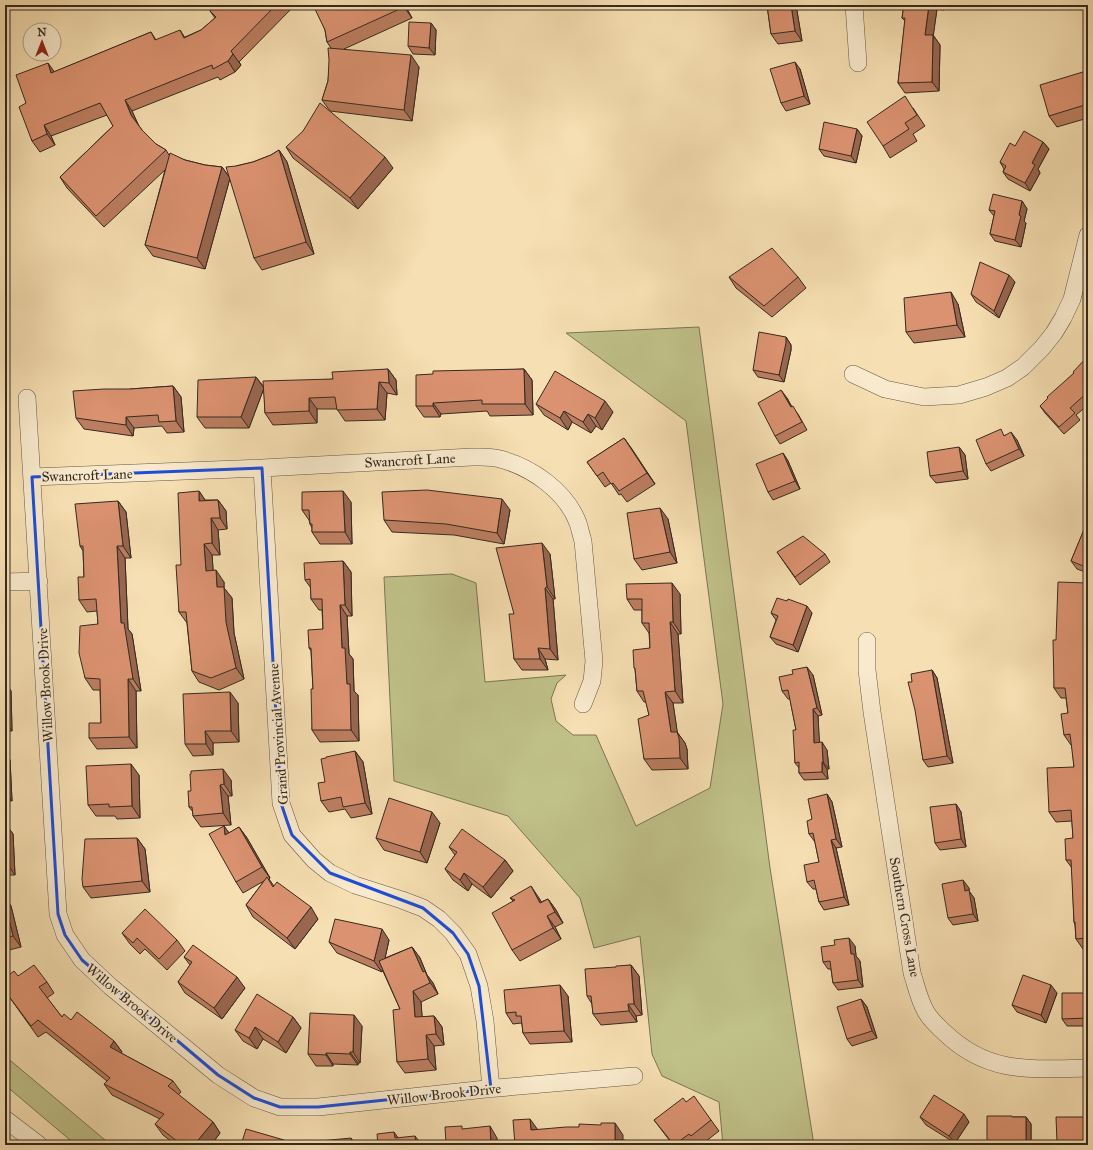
<svg xmlns="http://www.w3.org/2000/svg" width="1093" height="1150" font-family="'IM FELL Great Primer',serif">
<style>
.green{fill:#c0c189;stroke:#7a7654}
.lines{fill:none;stroke-linecap:round;stroke-linejoin:round}
.street-casing{stroke:#655744;stroke-width:18}
.street{stroke:#f9eacd;stroke-width:17}
.wall{fill:#bc7e61;stroke:#352a20}
.shaded-wall{fill:#99664f;stroke:#352a20}
.building{fill:#db9271;stroke:#352a20}
.marked{fill:none;stroke:#1d4ed8;stroke-width:3;stroke-linejoin:round}
.labels{text-anchor:middle;stroke-width:4;stroke-linejoin:round;paint-order:stroke}
.street-label{font-size:14px;fill:#352a20;stroke:#f9eacd}
</style>
<rect width="100%" height="100%" fill="#f6dfb2"/>
<filter id="stains"><feTurbulence type="fractalNoise" baseFrequency=".005" numOctaves="4"/><feColorMatrix values="0 0 0 0 .2 0 0 0 0 .09 0 0 0 0 .02 0 0 0 .5 -.17"/></filter>
<radialGradient id="worn" r=".72"><stop offset=".6" stop-color="#630" stop-opacity="0"/><stop offset="1" stop-color="#630" stop-opacity=".3"/></radialGradient>
<path class="green" d="M699,327L770,868L814,1145H723L719,1102L662,1076L652,1054L640,936L594,948L580,898L508,816L394,781L384,577L452,574L476,583L485,682L566,675L557,683L551,699L556,721L573,735H596L636,826L710,788L723,704L686,421L566,333Z
M5,1056L111,1145H76L5,1085Z"/>
<g class="lines">
<g class="street-casing">
<path id="street" d="M854,5L858,63
M853,374L885,389L924,397L959,395L986,387L1007,378L1023,367L1042,348L1054,333L1063,318L1072,299L1088,235
M27,398L58,914L65,935L82,960L111,987L218,1075L254,1098L280,1107H318L486,1089L634,1076
M262,468L281,803L292,835L314,860L330,873L355,885L402,900L423,908L439,919L453,933L468,954L479,986L485,1021L491,1089
M32,477L262,468L472,457C481,457 491,456 500,459C531,467 566,491 578,523C580,529 581,535 583,541L594,661L592,681L583,704
M5,582L39,581
M867,641V670L872,712L912,973C916,985 919,999 925,1010C930,1020 938,1026 945,1033C989,1075 1032,1069 1088,1068
M5,1119L39,1145"/>
</g>
<use href="#street" class="street"/>
</g>
<path class="wall" d="M215,5H295L239,62L241,65L235,72L220,80L218,77L132,111L138,125L142,130L156,144L166,150L169,155L185,160L205,165L222,167L230,178L205,269L153,256L145,245L165,170L104,227L67,188L60,177L113,126L107,115L51,136L55,145L40,152L32,141L26,103L54,72L151,32L156,40L185,37L201,30L215,18L210,11Z
M405,5L412,18L344,49L419,67L412,121L330,111L322,100L328,81L331,48L327,42L325,30L318,13Z
M767,5H796L802,41L778,44L771,34Z
M904,5H944V10L937,9L933,35L940,45L939,91L905,93L898,83L905,21L902,18Z
M431,23L436,30L435,55L413,54L408,46Z
M800,69L810,104L786,111L781,103Z
M1088,75V118L1057,127L1049,116Z
M913,108L925,126L913,134L917,141L890,158L883,146Z
M857,129L862,136L856,163L824,156L819,149Z
M1043,142L1049,149L1038,169L1040,173L1030,191L1008,179L1003,172L1004,169L1000,162L1015,146Z
M286,147L393,168L358,209L293,158Z
M279,150L287,162L314,254L262,270L254,258L236,166L253,162L271,155Z
M1022,201L1027,209L1024,221L1026,223L1021,247L995,241L990,234L994,216L989,210Z
M729,277H798L806,288L772,317L736,288Z
M1015,282L999,318L976,302L971,294Z
M958,304L965,337L914,343L906,332Z
M786,337L791,345V350L784,382L758,377L753,370Z
M1088,356V405L1076,415L1080,420L1064,434L1045,413L1040,406L1074,373Z
M388,369L396,380L397,395L387,393L385,420L345,421L337,409H317V423L273,425L265,413L264,388L249,428H205L197,417L256,377L264,387L333,379Z
M524,369L532,380L533,415L490,416L487,411L441,414L440,417H424L416,406L433,374Z
M173,386L181,397L184,432L167,433L162,426L134,428L133,436L84,429L76,418L130,389Z
M787,398L792,407L798,414L807,430L780,444L775,436Z
M536,404L613,412L602,430L596,426L591,433L572,422L568,430L544,415Z
M1005,435L1017,440L1024,456L991,471L986,464Z
M624,438L655,484L627,502L621,494L619,495L611,483L605,487L587,462Z
M959,447L965,455L968,479L936,483L930,476Z
M783,453L788,461L800,489L773,500L768,492Z
M199,491L205,500H218L226,511L227,529L218,530L220,555H212L213,570L224,582V588L232,598L234,633L244,679L219,690L199,682L192,671L187,623L179,612L181,565Z
M118,501L126,512L131,558H125L128,629L132,634L141,691H136L137,748L97,749L89,738L101,723L100,690H93L85,678L98,624L97,611L87,612L79,600L84,577L83,551L80,546Z
M351,502L352,544H320L312,532V528L310,524L309,520L302,510Z
M510,510L504,544L454,535L392,532L384,520Z
M668,519L677,563L642,570L634,559Z
M1088,520V573L1077,569L1071,561Z
M777,552L825,554L830,562L800,585Z
M550,554L555,599H553L558,660L545,659L548,670H522L514,659V614Z
M343,561L351,572L352,616H347L349,654L353,659L354,691L358,695L359,741L320,742L312,730L313,689L311,651L309,648L323,629L322,610H319L311,599V588L305,580Z
M1088,584V949H1083L1076,939L1075,925L1074,922L1072,868L1066,860L1073,838L1072,821L1056,822L1049,812L1074,767L1072,745H1071L1064,735L1068,713L1066,698H1061L1054,688L1056,640Z
M680,594L681,634H678L683,703H673L677,732L685,743L687,749L688,769L652,770L644,759L649,715L646,702H644L637,691L635,669L634,668L650,648L649,633L642,623V610H634L627,599Z
M771,613H812L798,652L776,644L770,637L776,620Z
M932,670L937,678L953,763L928,767L923,760L912,682Z
M813,675L822,715L818,716L819,743L827,750L829,769H827L828,779L804,780L799,773V768L795,763L796,730L790,699H788L782,691Z
M5,682L11,691L12,731L5,732Z
M238,703L239,742L213,743V755L193,756L185,744Z
M355,751L363,762L372,814L351,818L345,809L329,812L321,801L325,782Z
M5,753L10,760L12,801H5Z
M139,775L140,818L117,819L115,816H96L88,805Z
M231,780L232,796H228L231,825L201,827L193,816V812L189,807L191,791Z
M827,794L832,802L842,847L836,848L849,905L824,910L819,902L816,889H813L807,882L819,862L815,842L809,834L812,819Z
M956,804L961,812L966,847L940,850L935,843Z
M5,823L13,834L15,875H5Z
M440,823L427,863L384,850L376,838Z
M224,826L229,833L239,827L247,838L270,878L269,879L274,886L318,919L295,949L253,917L246,905L264,881L243,893L236,882Z
M137,838L145,849L150,892L91,898L83,887Z
M449,847L505,860L513,871L491,898L472,884L468,891L453,880L445,869L455,855Z
M969,888V891L974,898L978,921L953,925L948,918Z
M5,898L11,906L21,947L5,951Z
M510,898H539L541,902L548,899L556,910L563,923L555,927L561,939L520,961L512,950L513,901Z
M122,933L177,940L185,951L167,970L145,949L140,954L130,944Z
M389,940L385,958L412,947L420,958L427,975L433,983L438,994L421,1002L422,1017L434,1016L442,1027L444,1045L434,1046L436,1070L405,1073L397,1062L400,1009L382,969V972L337,953L329,942Z
M855,946L856,956L860,961L863,987L838,990L833,983L831,969H828L823,962Z
M184,957L245,988L222,1019L185,993L178,982L190,965Z
M631,965L639,976L642,1015L636,1016L637,1022L601,1025L593,1014L592,1004L587,996L616,967Z
M18,976L47,982L54,993L47,998L62,1017L71,1020L114,1041L122,1052L121,1053L173,1081L181,1092L178,1095L213,1122L220,1133L211,1145H176L163,1135L155,1124L160,1119L112,1095L104,1084L107,1081L46,1032L38,1037L5,991Z
M1057,993L1046,1023L1017,1012L1012,1005Z
M1088,993V1026H1067L1062,1019Z
M568,996L572,1042L530,1044L523,1033L522,1024L521,1023L513,1024L506,1013Z
M861,999L867,1007L877,1038L852,1046L847,1039Z
M293,1017L301,1028L286,1053L263,1039L257,1049L243,1041L235,1030Z
M362,1026L360,1063H358V1065L333,1064V1066H316L308,1054Z
M686,1102L711,1120L719,1131L701,1145H673L654,1120Z
M920,1117L969,1122L955,1143L926,1125Z
M1013,1117H1026L1031,1124V1145H990L987,1141Z
M1088,1117V1145H1059L1057,1142Z"/>
<path class="shaded-wall" d="M403,5H405L412,18L404,7Z
M791,5H796L802,41L795,31Z
M929,5H934L937,9L932,45L925,35Z
M940,5H944V10Z
M431,23L436,30L435,55L429,48Z
M180,30L187,41L184,38Z
M933,35L940,45L939,91L932,82Z
M233,54L241,65L235,72L228,61Z
M411,55L419,67L412,121L404,110Z
M795,62L800,69L810,104L804,96Z
M48,63L56,74L51,73Z
M125,100L132,111L139,126L131,115Z
M44,125L51,136L55,145L47,134Z
M857,129L862,136L856,163L851,156Z
M1043,142L1049,149L1038,169L1040,173L1030,191L1025,183L1032,163Z
M279,150L287,162L314,254L306,242Z
M385,157L393,168L358,209L350,198Z
M222,167L230,178L205,269L197,258Z
M1022,201L1027,209L1024,221L1026,223L1021,247L1015,240L1019,215Z
M1009,275L1015,282L999,318L994,311Z
M951,292L958,304L965,337L957,325Z
M786,337L791,345V350L784,382L779,375Z
M388,369L396,380L397,395L389,383Z
M524,369L532,380L533,415L525,404Z
M256,377L264,388L249,428L241,417Z
M379,382L387,393L385,420L377,409Z
M173,386L181,397L184,432L176,421Z
M781,390L787,398L796,415L791,407Z
M309,398L317,409V423L309,411Z
M605,401L613,412L602,430L595,418Z
M433,403L441,414L440,417L433,406Z
M564,411L572,422L568,430L560,418Z
M588,414L596,426L591,433L583,422Z
M126,417L134,428L133,436L126,425Z
M1011,432L1017,440L1024,456L1019,449Z
M624,438L632,449L655,484L647,473Z
M959,447L965,455L968,479L963,471Z
M783,453L788,461L800,489L795,481Z
M199,491L207,503L199,501Z
M343,491L351,502L352,544L345,532Z
M502,499L510,510L504,544L497,533Z
M218,500L226,511L227,529L220,518Z
M118,501L126,512L131,558L123,546Z
M660,508L668,519L677,563L670,552Z
M211,518L218,530L220,555L212,543Z
M542,543L550,554L555,599L547,587Z
M204,544L212,555L214,582L206,571Z
M117,546L125,558L128,629L132,634L141,691L133,679L121,623Z
M343,561L351,572L352,616L345,605Z
M216,570L224,582V588L232,598L234,633L244,679L236,668L217,587Z
M672,583L680,594L681,634L673,622Z
M1087,583L1088,584V704L1087,703L1085,636Z
M545,588L553,599L558,660L550,649Z
M340,605L347,616L349,654L353,659L354,691L358,695L359,741L351,730L347,684L342,648Z
M807,606L812,613L798,652L793,645Z
M670,622L678,634L683,703L675,691Z
M538,648L545,659L548,670L540,659Z
M807,667L813,675L822,715L817,708Z
M932,670L937,678L953,763L947,756Z
M128,679L136,691L137,748L129,737Z
M5,682L11,691L12,731L5,721Z
M230,692L238,703L239,742L231,731Z
M665,692L673,703L679,743L671,732Z
M813,709L818,716L820,750L814,743Z
M205,731L213,743V755L206,744Z
M677,732L685,743L687,749L688,769L680,758Z
M822,742L827,750L829,769L823,762Z
M355,751L363,762L372,814L365,803Z
M5,753L10,760L12,801L5,791Z
M822,762L827,769L828,779L822,772Z
M131,764L139,775L140,818L132,806Z
M223,769L231,780L232,796L224,784Z
M220,785L228,796L231,825L223,813Z
M827,794L832,802L842,847L836,839Z
M956,804L961,812L966,847L961,839Z
M432,812L440,823L427,863L420,852Z
M5,823L13,834L15,875L7,864Z
M224,826L232,837L225,835Z
M239,827L247,838L270,878L262,867Z
M137,838L145,849L150,892L142,881Z
M831,840L836,848L849,905L844,897Z
M505,860L513,871L491,898L483,887Z
M464,873L472,884L468,891L460,880Z
M963,880L969,888V891L974,898L978,921L973,914L965,891Z
M531,886L539,898L548,914L540,903Z
M5,898L11,906L21,947L13,936L5,904Z
M548,899L556,910L563,923L555,912Z
M311,907L318,919L295,949L287,938Z
M547,916L555,927L561,939L553,928Z
M382,929L389,940L382,972L374,961Z
M849,938L855,946L856,956L860,961L863,987L858,980L851,954Z
M412,947L420,958L427,975L433,983L438,994L423,972Z
M631,965L639,976L642,1015L634,1004Z
M237,977L245,988L222,1019L214,1008Z
M560,985L568,996L572,1042L564,1031Z
M1051,985L1057,993L1046,1023L1041,1015Z
M413,991L421,1002L423,1029L415,1017Z
M861,999L867,1007L877,1038L872,1031Z
M628,1004L636,1016L637,1022L629,1011Z
M354,1015L362,1026L360,1063L353,1052Z
M434,1016L442,1027L444,1045L436,1034Z
M293,1017L301,1028L286,1053L278,1042Z
M255,1027L263,1039L257,1049L249,1038Z
M426,1035L434,1046L436,1070L428,1059Z
M114,1041L122,1052L118,1058L110,1047Z
M350,1052L358,1063V1065L350,1054Z
M326,1053L333,1064V1066L326,1055Z
M964,1114L969,1122L955,1143L949,1136Z
M1026,1117L1031,1124V1145H1026Z
M530,1119L538,1130H531Z
M213,1122L220,1133L211,1145H194Z
M615,1123L623,1135V1145L615,1140Z
M490,1126L497,1138L498,1145H491Z
M394,1132L402,1143L395,1138Z
M415,1136L422,1145H416Z
M351,1138L356,1145H352Z
M284,1140L287,1145H282Z
M625,1140L629,1145H625Z"/>
<path class="building" d="M215,5H276L231,51L233,54L228,61L213,69L212,65L125,100L131,115L142,130L156,144L166,150L96,216L60,177L113,126L100,103L44,125L47,134L32,141L19,107L26,103L16,75L48,63L51,73L151,32L155,40L180,30L184,38L201,30L216,17L210,11Z
M313,5H403L404,7L327,42L325,30Z
M767,5H791L795,31L771,34Z
M904,5H929L925,35H933L932,82L898,83L905,18H902Z
M409,22L431,23L429,48L408,46Z
M328,48L411,55L404,110L322,100L328,81L329,60Z
M795,62L804,96L781,103L770,69Z
M1086,71L1088,79V104L1049,116L1040,85Z
M905,96L917,115L905,123L909,129L883,146L867,122Z
M320,103L385,157L350,198L286,147L303,131Z
M824,122L857,129L851,156L819,149Z
M1024,131L1043,142L1032,163L1035,165L1025,183L1003,172L1006,166L1000,162L1010,143L1015,146Z
M279,150L306,242L254,258L226,167L236,166L253,162L271,155Z
M170,153L185,160L205,165L222,167L197,258L145,245Z
M993,194L1022,201L1019,215L1021,216L1015,240L990,234L995,211L989,210Z
M772,248L798,277L764,306L729,277Z
M980,262L1009,275L994,311L971,294Z
M951,292L957,325L906,332L904,298Z
M759,332L786,337V343L779,375L753,370Z
M1088,356V392L1070,408L1075,413L1059,427L1040,406L1048,398L1047,397L1074,373L1073,372Z
M388,369L389,383L379,382L377,409L337,410L335,397L309,398V411L265,413L263,381L333,379L332,372Z
M524,369L525,404H482V400L433,403V406H416V375L433,374V371Z
M555,371L605,401L595,418L588,414L583,422L564,411L560,418L536,404Z
M256,377L241,417H197L198,380Z
M173,386L176,421L159,422L158,415L126,417V425L76,418L73,391L104,389H130Z
M781,390L791,407L793,406L802,422L775,436L758,403Z
M1001,429L1004,436L1011,432L1019,449L986,464L976,440Z
M624,438L647,473L619,491L613,483L611,484L603,472L597,476L587,462Z
M959,447L963,471L930,476L927,452Z
M783,453L795,481L768,492L756,464Z
M427,490L502,499L497,533L446,524L384,520L382,492Z
M199,491V501L218,500L220,518H211L212,543L204,544L206,571L216,570L217,587H224L226,622L236,668L211,678L192,671L186,612H179L176,565H181L178,493Z
M343,491L345,532H312V524H310L309,510H302V492Z
M118,501L123,546H117L121,623H124L133,679H128L129,737L89,738V723H101L100,679L85,678L79,653L80,626L98,624L96,599L79,600L78,577H84L83,546H80L75,504Z
M660,508L670,552L634,559L627,513Z
M1088,520V568L1071,561Z
M803,536L825,554L795,577L777,552Z
M542,543L547,587L545,588L550,649L538,648L540,659H514L509,614H514L496,548Z
M343,561L345,605H340L342,648H345L347,684H350L351,730H312L311,689H313L311,648H309L308,630L323,629L322,599H311L310,579L305,580L304,563Z
M1058,582L1087,583L1085,636L1087,703H1088V748H1087L1088,758V938L1076,939L1075,922H1074L1071,860H1066L1065,839L1073,838L1071,810L1049,812L1047,768L1074,767L1070,734L1064,735L1061,714L1068,713L1065,688H1054L1053,640H1056Z
M672,583L673,622H670L675,691L665,692L671,732H677L679,738L680,758L644,759L638,719L649,715L643,691H637L635,668H634L633,650L650,648L649,623H642V599H627L626,584Z
M777,598L787,601L788,599L807,606L793,645L770,637L778,616L771,613Z
M807,667L817,708L813,709L814,743L822,742L823,762H822V772L799,773V762L795,763L793,730H796L788,690L782,691L779,677L793,674L792,670Z
M932,670L947,756L923,760L915,710L908,682H912L911,674Z
M230,692L231,731H205L206,744H185L183,694Z
M355,751L365,803L343,807L341,797L321,801L318,783L325,782L321,759L326,758V757Z
M131,764L132,806L109,807V804L88,805L86,766Z
M223,769L224,784L220,785L223,813L193,816L192,807H189L188,791H191L190,774H191V771Z
M827,794L836,839L831,840L844,897L819,902L814,880L807,882L804,865L819,862L813,833L809,834L807,821L812,819L808,799Z
M389,798L432,812L420,852L376,838Z
M956,804L961,839L935,843L930,807Z
M5,823L7,864H5Z
M224,826L225,835L239,827L262,867L236,882L209,834Z
M462,829L505,860L483,887L464,873L460,880L445,869L457,852L449,847Z
M137,838L142,881L83,887L82,879L85,839Z
M267,877L273,887L277,882L311,907L287,938L246,905Z
M963,880L965,891L969,890L973,914L948,918L942,884Z
M531,886L540,903L548,899L555,912L547,916L553,928L512,950L492,913L515,900L510,898Z
M5,904L13,936L5,938Z
M145,909L177,940L159,959L137,938L133,943L122,933Z
M335,919L382,929L374,961L329,942Z
M849,938L851,954H854L858,980L833,983L830,961L823,962L821,947L835,945L834,940Z
M193,945L237,977L214,1008L178,982L192,962L184,957Z
M412,947L423,972L425,971L430,983L413,991L415,1017L434,1016L436,1034L426,1035L428,1059L397,1062L393,1010L400,1009L379,961Z
M34,965L47,982L39,987L62,1017L64,1014L71,1020L77,1012L114,1041L110,1047L173,1081L168,1086L213,1122L194,1145H182L155,1124L164,1114L104,1084L110,1078L38,1020L31,1026L5,991V978L14,971L18,976Z
M631,965L634,1004H628L629,1011L593,1014L591,996H587L585,969L616,967V966Z
M1023,975L1051,985L1041,1015L1012,1005Z
M560,985L564,1031L523,1033L521,1016H516V1012L506,1013L504,990Z
M1062,993H1088V1018L1062,1019Z
M257,994L293,1017L278,1042L255,1027L249,1038L235,1030Z
M861,999L872,1031L847,1039L837,1007Z
M310,1013L354,1015L353,1052H350V1054L326,1053V1055L308,1054Z
M934,1095L964,1114L949,1136L920,1117Z
M694,1096L711,1120L691,1136L689,1134L674,1145L654,1120L683,1098L686,1102Z
M987,1116H1012V1117H1026V1145H1009V1141H987Z
M1056,1117H1088V1145H1079V1142H1057Z
M530,1119L531,1130L566,1127H579V1124L601,1125V1123H615V1140H625V1145H515L513,1120Z
M462,1126V1129L490,1126L491,1145H418L446,1143L445,1127Z
M246,1129L284,1140L282,1145H241Z
M394,1132L395,1138L415,1136L416,1145H378L377,1134Z
M351,1138L352,1145H310V1142Z"/>
<path class="marked" d="M262,468L281,803L287,821L292,835L330,873L423,908L453,933L468,954L479,986L491,1089L318,1107H280L254,1098L218,1075L82,960L65,935L58,914L32,477Z"/>
<g class="labels">
<g class="street-label">
<text transform="translate(410 460) rotate(-3)" y="5">Swancroft Lane</text>
<text transform="translate(87 475) rotate(-2)" y="5">Swancroft Lane</text>
<text transform="translate(45 685) rotate(-93)" y="5">Willow Brook Drive</text>
<text transform="translate(278 734) rotate(-94)" y="5">Grand Provincial Avenue</text>
<text transform="translate(905 917) rotate(80)" y="5">Southern Cross Lane</text>
<text transform="translate(132 1003) rotate(40)" y="5">Willow Brook Drive</text>
<text transform="translate(444 1094) rotate(-6)" y="5">Willow Brook Drive</text>
</g>
</g>
<rect width="1093" height="1150" fill="none" stroke="#f6dfb2" stroke-width="20"/>
<rect x="6" y="6" width="1081" height="1138" fill="none" stroke="#352a20" stroke-width="2"/>
<rect x="10" y="10" width="1073" height="1130" fill="none" stroke="#352a20"/>
<g transform="translate(42 42)"><circle r="19" fill="#f9eacd" stroke="#ab9d88"/>
<path d="M0-3L7 15L0 10L-7 15Z" fill="#8f2418"/>
<text y="-6" font-size="11" font-weight="bold" text-anchor="middle" fill="#352a20">N</text>
</g>
<rect width="100%" height="100%" filter="url(#stains)"/>
<rect width="100%" height="100%" fill="url(#worn)"/>
</svg>
